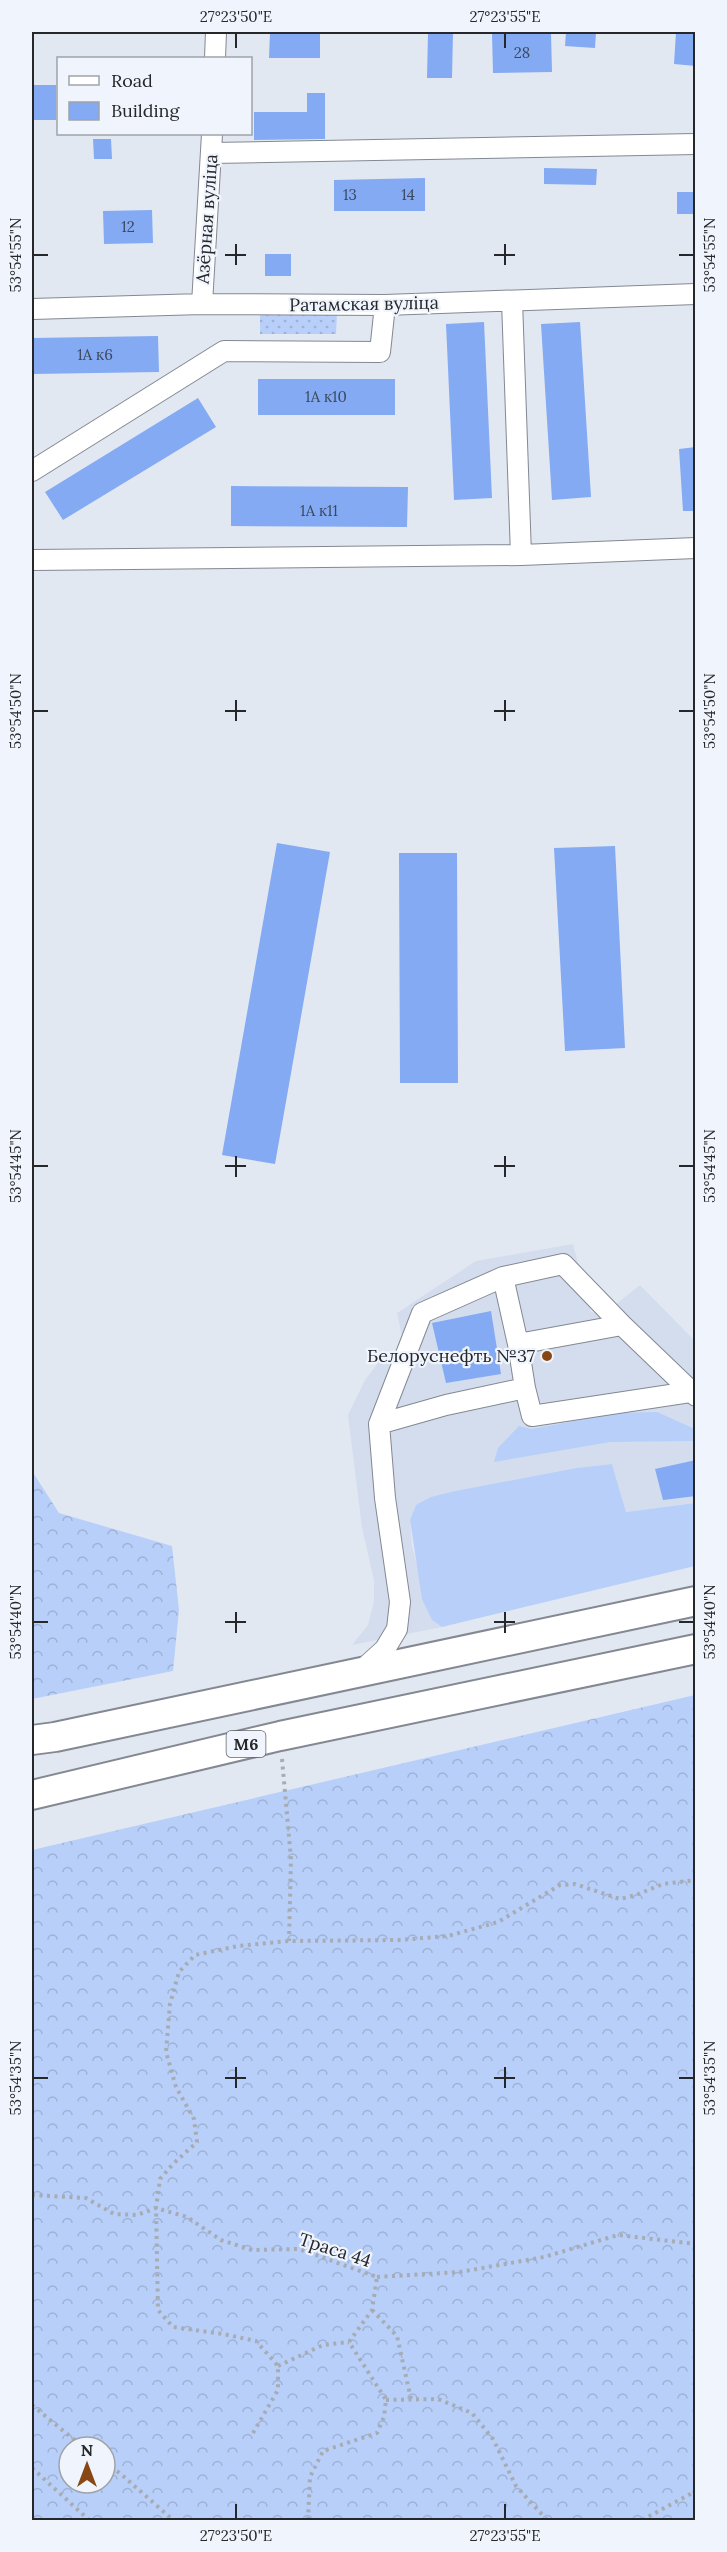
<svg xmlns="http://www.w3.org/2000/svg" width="727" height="2552" font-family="Lora,serif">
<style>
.built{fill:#d3ddee}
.grass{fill:#b8cff9}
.forest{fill:url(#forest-crowns);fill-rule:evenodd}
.park{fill:url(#park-dots)}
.building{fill:#83aaf3}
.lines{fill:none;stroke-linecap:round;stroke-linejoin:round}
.minor-casing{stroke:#838892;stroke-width:22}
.highway-casing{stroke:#838892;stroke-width:32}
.path{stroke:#a7acb4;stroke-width:4;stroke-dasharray:3 4.5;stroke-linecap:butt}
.minor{stroke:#fff;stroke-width:20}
.highway{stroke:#fff;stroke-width:28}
.ticks{fill:none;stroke:#25272b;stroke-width:2}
.poi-dot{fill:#894715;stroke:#f0f5fd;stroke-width:2}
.labels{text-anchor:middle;stroke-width:4.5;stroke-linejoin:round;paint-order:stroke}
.number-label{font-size:15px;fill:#3c485d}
.shield{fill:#f0f5fd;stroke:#62656a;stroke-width:1.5}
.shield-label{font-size:16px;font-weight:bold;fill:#25272b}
.street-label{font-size:18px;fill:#25272b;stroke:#f0f5fd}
.poi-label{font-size:18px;fill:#25272b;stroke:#f0f5fd;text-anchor:end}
.neatline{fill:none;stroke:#25272b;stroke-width:2}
.ticks-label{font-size:15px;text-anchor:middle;fill:#25272b}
</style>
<defs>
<pattern id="forest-crowns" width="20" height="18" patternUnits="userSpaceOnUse" patternTransform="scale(1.5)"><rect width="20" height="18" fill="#b8cff9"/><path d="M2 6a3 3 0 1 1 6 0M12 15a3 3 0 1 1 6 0" fill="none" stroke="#9eb2d6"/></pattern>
<pattern id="park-dots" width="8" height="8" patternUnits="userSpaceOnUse" patternTransform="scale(1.5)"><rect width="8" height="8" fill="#b8cff9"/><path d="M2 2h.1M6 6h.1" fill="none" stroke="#9eb2d6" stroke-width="1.8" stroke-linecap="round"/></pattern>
</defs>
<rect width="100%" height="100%" fill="#e2e8f2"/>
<path class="built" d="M573,1244L591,1312L603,1315L640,1285L695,1341V1503L626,1512L612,1464L576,1468L455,1491L416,1505L410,1520L412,1546L432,1620L442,1627L352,1645L368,1625L374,1602V1580L362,1528L348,1415L365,1380L381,1359L404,1346L397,1313L476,1261Z"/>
<path class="grass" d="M657,1412L695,1429V1441L610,1442L494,1462L498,1448L519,1426L532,1429L617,1413Z
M612,1464L626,1512L695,1503V1566L442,1627L432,1620L422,1599L410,1520L416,1505L431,1497L455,1491L576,1468Z"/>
<path class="forest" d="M32,1471L59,1513L172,1546L179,1610L173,1671L32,1699Z
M695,1695V2520H32V1850ZM69,2447H105V2483H69Z"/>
<path class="park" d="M260,312L337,313L336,334H260Z"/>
<path class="building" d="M270,32H320V58H269Z
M428,32H453L452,78H427Z
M566,32H596L595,48L565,46Z
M676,32H696V66L674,64Z
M551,33L552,72L493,73L492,34Z
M32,85H56V120H32Z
M307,93H325V139L254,140V112H307Z
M93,139H111L112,159H94Z
M544,168L597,169L596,185L544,184Z
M425,178V211H334V180Z
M677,192H696V214H677Z
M152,210L153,243L104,244L103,211Z
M265,254H291V276H265Z
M484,322L492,498L454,500L446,324Z
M580,322L591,497L552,500L541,324Z
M158,336L159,372L32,374V338Z
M258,379H395V415H258Z
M198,398L216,427L63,520L45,492Z
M696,447V511H683L679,449Z
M231,486L408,487L407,527L231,526Z
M277,843L330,852L275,1164L222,1155Z
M615,846L625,1048L565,1051L554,848Z
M399,853H457L458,1083H400Z
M491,1311L501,1374L446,1383L432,1323Z
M696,1460V1496L663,1500L655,1469Z"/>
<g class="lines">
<g class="minor-casing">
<path id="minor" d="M215,58L216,32
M212,153L696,144
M512,301L521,555
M202,304L212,134
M32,309L202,304L385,305L696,294
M32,471L224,351L380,352L385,305
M32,560L521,555L696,548
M503,1277L563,1264L622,1325L696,1396
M518,1344L525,1388
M379,1424L446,1405L525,1388L532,1416L690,1392
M362,1670L385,1649L397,1629L400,1602L385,1498L379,1424L422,1313L503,1277L518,1344L622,1325"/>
</g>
<g class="highway-casing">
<path id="highway" d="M32,1740L55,1737L696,1601
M32,1795L280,1736L696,1649"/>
</g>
<path class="path" d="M282,1759L291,1859L289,1941
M32,2195L86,2198L114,2214L137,2215L156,2208L187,2217L221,2240L252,2250L299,2249L377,2277L372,2310L349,2342L386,2400L384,2417L377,2433L323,2451L310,2477L308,2520
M377,2277L460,2272L544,2257L618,2235L696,2244
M372,2310L397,2336L411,2399
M278,2366L323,2345L349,2342
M386,2400L438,2399L472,2413L493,2439L516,2486L547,2520
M32,2405L83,2447
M253,2433L278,2390V2366L256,2341L223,2334L173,2327L158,2310L156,2208L160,2179L173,2164L197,2142L194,2119L176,2087L166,2052L170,2004L179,1972L195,1955L238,1946L289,1941L399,1940L448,1936L498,1922L560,1885L575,1884L620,1899L636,1895L663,1884L696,1880
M105,2462L122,2475L173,2520
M32,2468L89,2520
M642,2520L696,2491"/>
<use href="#minor" class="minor"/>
<use href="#highway" class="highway"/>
</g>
<path class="ticks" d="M236,33V48M505,33V48M236,244V265M505,244V265M33,255H48M225,255H246M494,255H515M679,255H694M236,700V721M505,700V721M33,711H48M225,711H246M494,711H515M679,711H694M236,1156V1177M505,1156V1177M33,1166H48M225,1166H246M494,1166H515M679,1166H694M236,1612V1633M505,1612V1633M33,1622H48M225,1622H246M494,1622H515M679,1622H694M236,2067V2088M505,2067V2088M33,2078H48M225,2078H246M494,2078H515M679,2078H694M236,2504V2519M505,2504V2519"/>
<circle class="poi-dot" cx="547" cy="1356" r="6"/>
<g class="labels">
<g class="number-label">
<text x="522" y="58">28</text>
<text x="350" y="200">13</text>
<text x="408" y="200">14</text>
<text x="128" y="232">12</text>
<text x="95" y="360">1А к6</text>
<text x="326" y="402">1А к10</text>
<text x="319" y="516">1А к11</text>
</g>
<rect class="shield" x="226.5" y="1731" width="39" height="26" rx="4.5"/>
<g class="shield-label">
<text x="246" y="1750">М6</text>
</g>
<g class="street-label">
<text transform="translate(207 219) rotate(-86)" y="6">Азёрная вуліца</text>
<text transform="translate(364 304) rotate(-1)" y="6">Ратамская вуліца</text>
<text transform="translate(335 2250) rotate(18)" y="6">Траса 44</text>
</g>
<g class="poi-label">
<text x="535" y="1362">Белоруснефть №37</text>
</g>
</g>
<rect width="727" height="2552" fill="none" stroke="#f0f5fd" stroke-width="66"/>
<rect x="57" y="57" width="195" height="78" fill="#f0f5fd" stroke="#9fa3a9" stroke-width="1.5"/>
<rect x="69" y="76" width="30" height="9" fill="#ffffff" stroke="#9fa3a9" stroke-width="1.5"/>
<text x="111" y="87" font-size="18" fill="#25272b">Road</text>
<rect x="69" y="102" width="30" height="18" fill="#83aaf3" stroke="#9fa3a9" stroke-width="1.5"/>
<text x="111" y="117" font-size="18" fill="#25272b">Building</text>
<g transform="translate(87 2465)"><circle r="28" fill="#f0f5fd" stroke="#9fa3a9" stroke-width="1.5"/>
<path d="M0-4.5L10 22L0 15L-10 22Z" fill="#894715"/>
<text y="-9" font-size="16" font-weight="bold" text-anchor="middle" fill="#25272b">N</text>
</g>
<rect x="33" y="33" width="661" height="2486" class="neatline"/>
<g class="ticks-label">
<text x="236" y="22">27°23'50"E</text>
<text x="505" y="22">27°23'55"E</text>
<text transform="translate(16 255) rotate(-90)" y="5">53°54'55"N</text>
<text transform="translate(710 255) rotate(-90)" y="5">53°54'55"N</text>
<text transform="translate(16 711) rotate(-90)" y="5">53°54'50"N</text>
<text transform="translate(710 711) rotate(-90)" y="5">53°54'50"N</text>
<text transform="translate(16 1166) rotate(-90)" y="5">53°54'45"N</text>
<text transform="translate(710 1166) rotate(-90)" y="5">53°54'45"N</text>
<text transform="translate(16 1622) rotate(-90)" y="5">53°54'40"N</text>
<text transform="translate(710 1622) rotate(-90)" y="5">53°54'40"N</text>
<text transform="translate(16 2078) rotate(-90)" y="5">53°54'35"N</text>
<text transform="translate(710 2078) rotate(-90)" y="5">53°54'35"N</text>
<text x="236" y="2541">27°23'50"E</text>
<text x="505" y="2541">27°23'55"E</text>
</g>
</svg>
